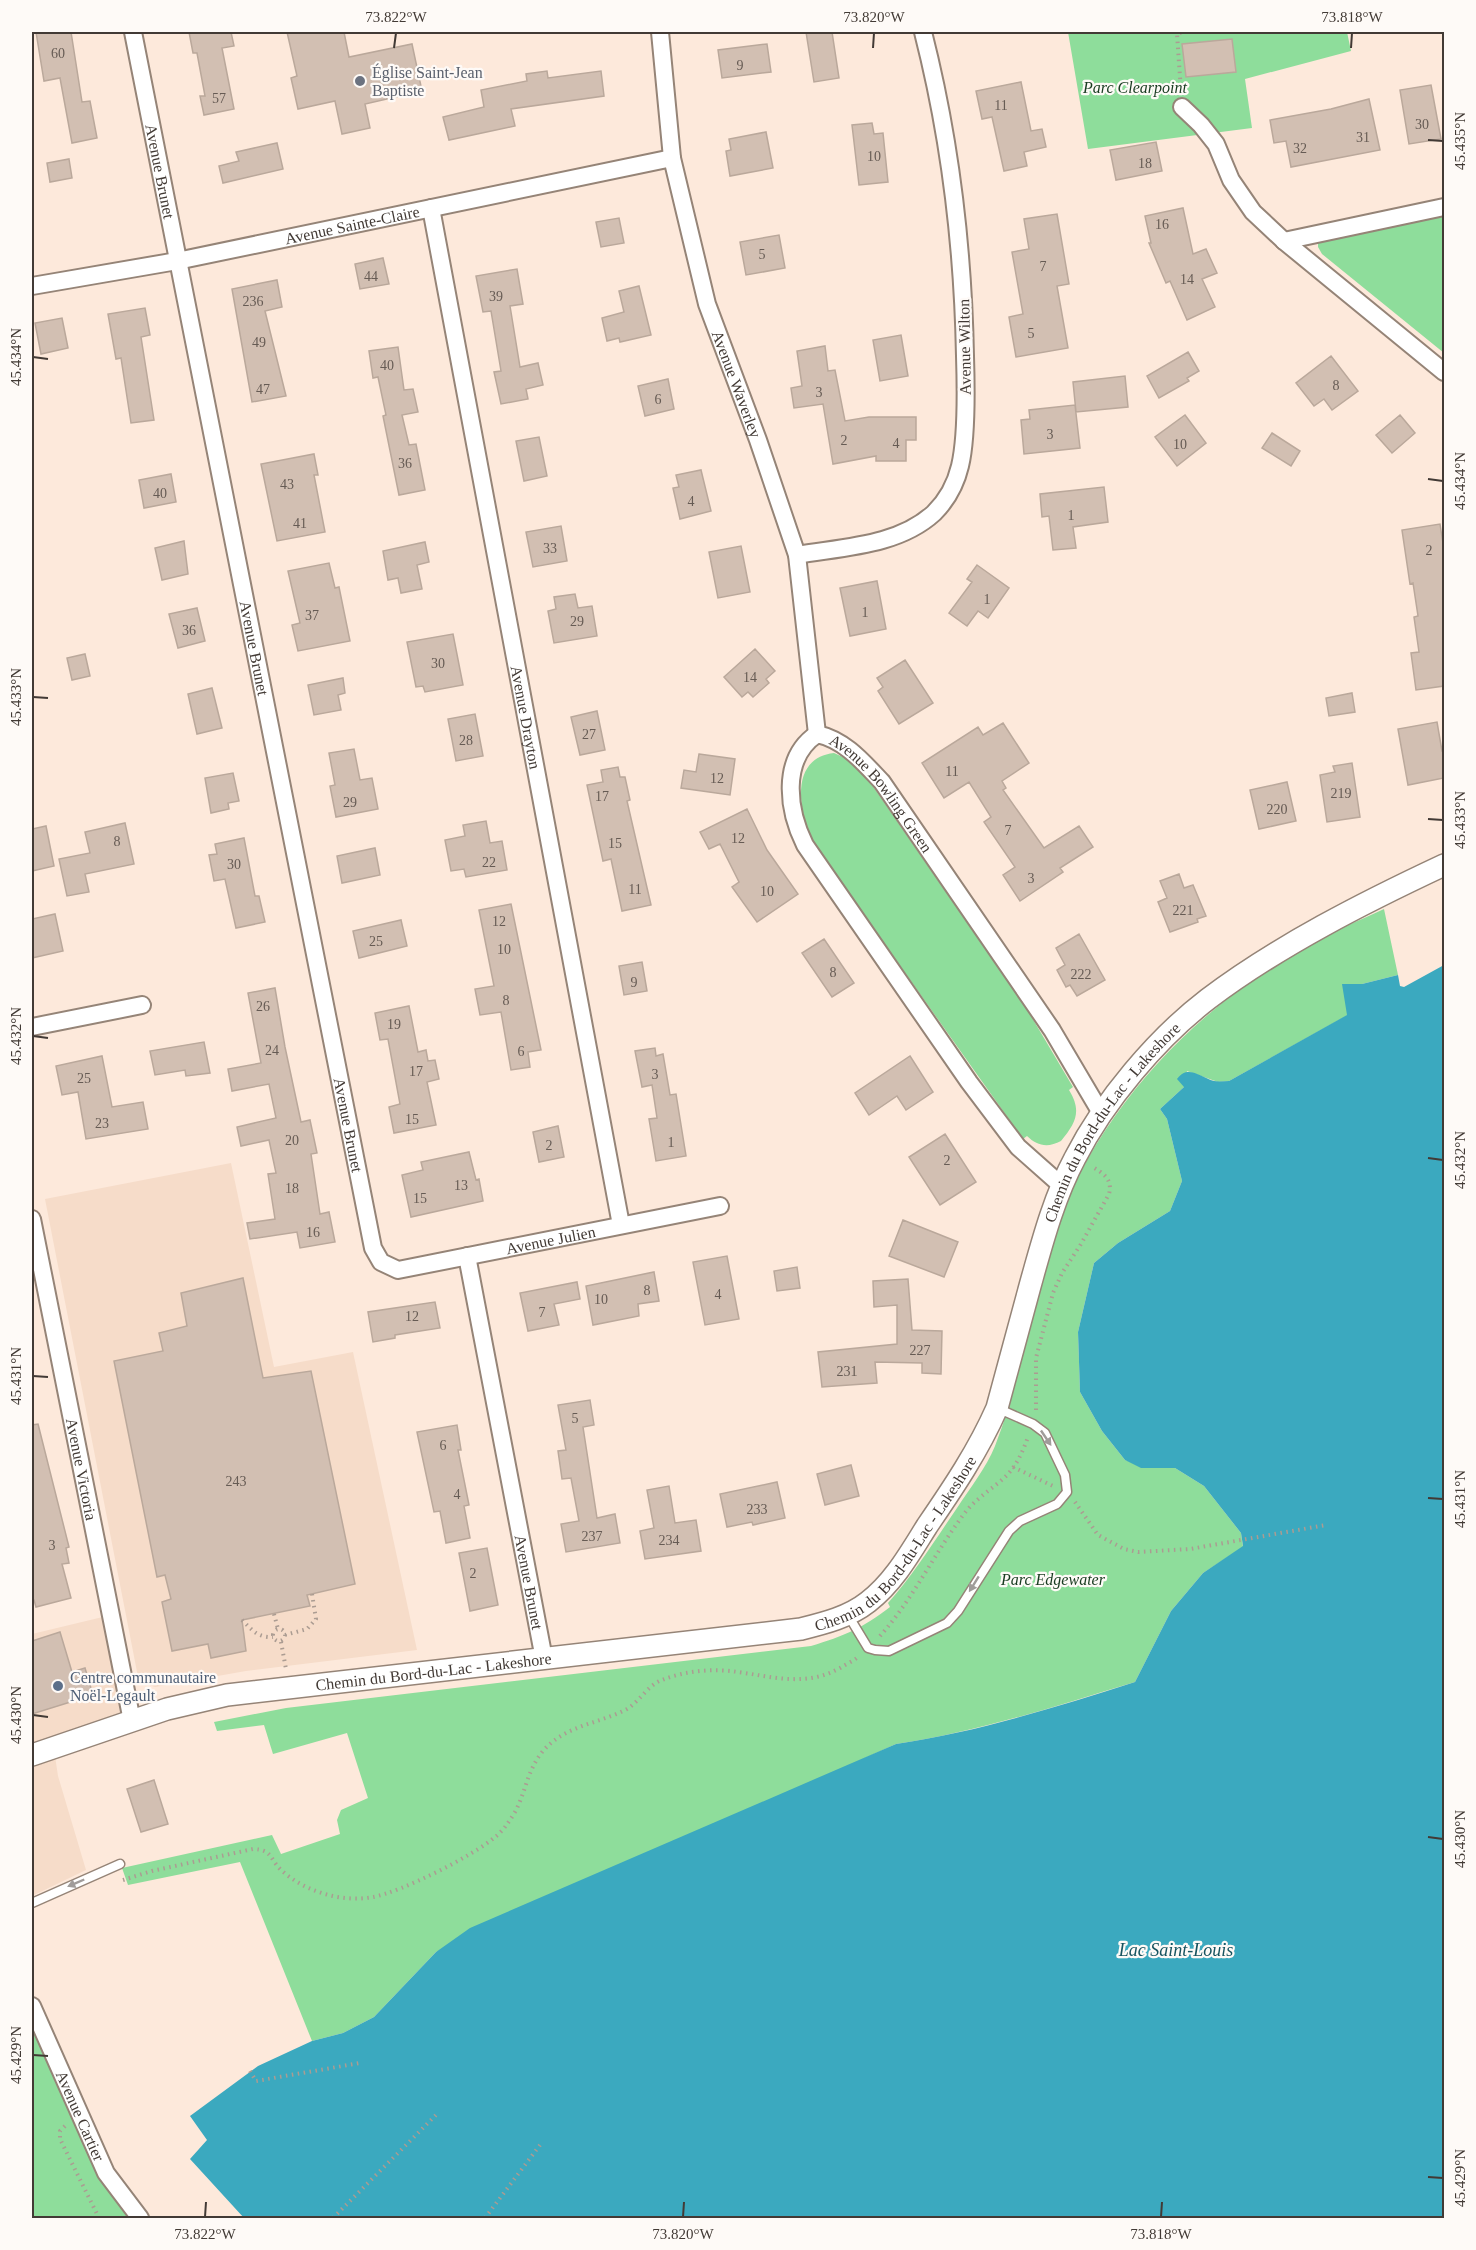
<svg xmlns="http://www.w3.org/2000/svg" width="1476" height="2250" font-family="'Times New Roman',serif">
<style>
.built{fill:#f6dcc9}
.green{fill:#8edd9b}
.water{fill:#3ba9bf}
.building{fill:#d2bfb2;stroke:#baa89b;stroke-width:1.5}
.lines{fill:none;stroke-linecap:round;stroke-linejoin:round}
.service-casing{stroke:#958477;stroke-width:11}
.minor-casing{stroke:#958477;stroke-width:20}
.tertiary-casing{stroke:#958477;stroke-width:24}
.path{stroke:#ab9c92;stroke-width:4;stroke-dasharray:1.5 4.5;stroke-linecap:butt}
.service{stroke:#fff;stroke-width:8}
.minor{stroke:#fff;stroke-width:16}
.tertiary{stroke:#fff;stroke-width:21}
.oneway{fill:#a09c9a}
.ticks{fill:none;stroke:#423a35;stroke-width:2}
.worship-dot{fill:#6b7280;stroke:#fefaf7;stroke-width:2}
.service-dot{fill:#5c6f8a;stroke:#fefaf7;stroke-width:2}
.labels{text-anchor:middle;stroke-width:4.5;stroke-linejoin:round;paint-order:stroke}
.number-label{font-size:14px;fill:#665b54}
.worship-label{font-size:16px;fill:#5b616d;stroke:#fefaf7;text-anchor:start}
.park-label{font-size:16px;font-style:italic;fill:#183b20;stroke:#fefaf7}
.street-label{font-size:16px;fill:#423a35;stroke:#fefaf7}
.service-label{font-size:16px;fill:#4e5e75;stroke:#fefaf7;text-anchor:start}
.water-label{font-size:18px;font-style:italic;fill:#175460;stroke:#fefaf7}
.neatline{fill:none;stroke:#423a35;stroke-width:2}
.ticks-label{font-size:15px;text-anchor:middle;fill:#423a35}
</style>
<rect width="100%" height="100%" fill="#fde9db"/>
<path class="built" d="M231,1163L274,1367L353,1352L417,1650L246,1671L155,1687L146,1684L138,1677L45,1199Z
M111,1615L132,1721L53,1743L58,1776L86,1870L32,1896V1634Z"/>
<path class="green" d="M1068,32H1347L1351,51L1245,79L1252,128L1088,149Z
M1444,216V353L1322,254L1318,247V241Z
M834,753L845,758L870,782L1028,1011L1073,1087L1069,1090C1082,1111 1076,1123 1061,1141C1048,1148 1037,1146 1027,1136L1023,1139C971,1066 919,993 868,920C856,903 843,885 831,868C824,857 814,846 809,833C798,804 792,758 834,753Z
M1384,909L1398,975L1362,984H1343L1348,1015L1229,1081L1218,1082L1187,1071L1184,1087L1160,1109L1167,1119L1182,1181L1170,1211L1118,1243L1094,1263L1078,1332L1080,1392L1102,1431L1125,1460L1152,1468H1175L1204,1486L1241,1533L1243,1547L1203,1573L1171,1611L1135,1682C1056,1706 978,1732 896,1744L436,1952L374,2017L343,2033L312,2041L240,1862L128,1885L122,1868L272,1835L281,1854L340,1834L337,1820L341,1810L368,1798L347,1733L273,1754L264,1725L217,1731L214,1722L286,1708L811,1646C844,1636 863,1628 890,1607L888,1603C914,1574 935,1540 957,1508C970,1488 986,1468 995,1446C1022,1378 1030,1305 1053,1237C1095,1112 1193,1010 1306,946C1331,932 1358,921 1384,909Z
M32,2006L106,2173L129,2218H32Z"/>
<path class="water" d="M1444,965V2218H244L190,2159L207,2140L190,2116L258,2066L312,2041L343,2033L374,2017L436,1952L470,1928L896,1744C978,1732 1056,1707 1135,1682L1171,1611L1203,1573L1243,1546L1241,1533L1204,1486L1175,1468H1141L1125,1460L1102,1431L1080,1392L1078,1332L1094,1263L1118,1243L1170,1211L1182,1181L1167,1119L1160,1109L1184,1087L1177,1079C1188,1064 1200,1077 1214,1081C1219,1082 1224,1081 1229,1081L1347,1015L1342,984H1362L1398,975L1400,986L1404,987Z"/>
<path class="building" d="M36,32H71L82,102L90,101L97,138L72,143L60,78L44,81Z
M189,32H231L234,46L222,48L234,109L204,115L200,96H205L197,53H193Z
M287,32H344L349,57L412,44L422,91L365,104L370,128L342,134L335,101L298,109L291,78L297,76Z
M806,32H832L839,78L814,82Z
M1232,39L1236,72L1186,77L1182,44Z
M767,44L771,72L722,78L718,50Z
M547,71L548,78L601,71L604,96L511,109L515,126L449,140L443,117L484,107L481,90L527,81L526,74Z
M1021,82L1031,131L1042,129L1046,147L1024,152L1027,166L1004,171L992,117L982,119L976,91Z
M1431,85L1441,139L1409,144L1400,90Z
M1369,99L1380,150L1291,167L1286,141L1274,143L1270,120L1331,109Z
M872,123L874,134L883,133L888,182L859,185L852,125Z
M766,132L773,168L730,176L726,151L731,150L729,139Z
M1156,142L1162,171L1116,180L1110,150Z
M277,143L283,169L223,183L219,166L239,161L236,152Z
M69,159L72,178L50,182L47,163Z
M1183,208L1193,254L1206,249L1217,273L1202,279L1215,307L1187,320L1170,281L1166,283L1149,243H1151L1145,216Z
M1057,214L1069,284L1057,286L1068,348L1016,357L1009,317L1023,314L1012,252L1029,249L1024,219Z
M619,218L624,243L601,247L596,222Z
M779,235L785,268L746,275L740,242Z
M383,258L389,284L360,289L355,264Z
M517,269L523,304L510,306L520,367L538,363L543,385L526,389L528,399L501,404L494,372L501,371L491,311L483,312L476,276Z
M277,280L282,307L265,311L286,396L252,402L232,289Z
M639,286L651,335L620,342L619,338L607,341L602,318L624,312L619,291Z
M145,308L150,335L141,337L154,420L131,423L121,358L116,359L108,314Z
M62,318L68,348L41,354L35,323Z
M901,335L908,376L880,381L873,340Z
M825,346L828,371L835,370L845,421L869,417H916V440H906V461H876V456L833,464L823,404L794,408L791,388L802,386L797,351Z
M398,347L404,390L413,389L418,412L402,415L409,445L416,444L425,490L399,495L383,416L386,415L378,377L373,378L369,351Z
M1188,352L1199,371L1187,378L1189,381L1159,398L1147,376Z
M1331,356L1358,391L1332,410L1324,399L1314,406L1296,383Z
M1125,376L1128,407L1076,412L1073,382Z
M668,379L674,409L645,416L638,386Z
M1075,405L1080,448L1024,454L1021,420L1030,419L1029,410Z
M1185,415L1206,443L1177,466L1155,437Z
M1400,415L1415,433L1392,453L1376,435Z
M1272,433L1300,451L1291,466L1262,448Z
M539,437L547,476L524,481L516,441Z
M314,454L318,475H314L325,532L277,541L261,464Z
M701,470L711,511L680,519L673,488L679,487L676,475Z
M171,474L176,502L144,508L139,480Z
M1104,487L1108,522L1073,527L1076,548L1053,550L1049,516L1042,517L1040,494Z
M1440,524L1444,550V686L1416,690L1411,653L1419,652L1414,617L1418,616L1413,583L1410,584L1402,530Z
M561,526L567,561L533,567L526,532Z
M184,541L188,574L162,580L155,548Z
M425,542L429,562L417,565L422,589L401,593L398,578L388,580L383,551Z
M741,546L750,592L718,598L709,552Z
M329,563L335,588L339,587L350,641L298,651L292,625L300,623L288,571Z
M977,565L1009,588L988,618L978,611L967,626L949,613L972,582L967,579Z
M877,581L886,629L850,636L840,588Z
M575,594L578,608L592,606L597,636L554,643L548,611L556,609L554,597Z
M197,608L205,641L178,648L169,614Z
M453,634L463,685L425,692L423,686L416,687L407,642Z
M755,649L775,671L766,679L769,683L753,697L748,692L742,697L724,677Z
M85,654L90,676L72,680L67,658Z
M905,660L933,703L899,724L878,691L883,687L877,678Z
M343,678L345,693L338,695L341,710L314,715L308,685Z
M212,688L222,728L197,734L188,694Z
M1352,693L1355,712L1329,716L1326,698Z
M597,711L605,750L580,755L571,717Z
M475,714L483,756L456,761L448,719Z
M1437,722L1442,751H1444V778L1408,785L1398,729Z
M1003,723L1029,763L1002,781L1006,788L1003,790L1044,848L1079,826L1093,847L1060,868L1063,872L1020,901L1003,875L1015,867L984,822L991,817L969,782L944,798L922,763L978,727L983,735Z
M354,749L360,780L372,778L378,809L336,817L330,786L335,785L329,753Z
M699,754L735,759L730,795L681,788L684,770L696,772Z
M1352,763L1360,817L1327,822L1320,775L1335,772L1333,766Z
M618,767L620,777H625L630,800L627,801L651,905L622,911L611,859L603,861L587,785L603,782L601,770Z
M233,773L239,801L228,803L229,809L211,813L205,778Z
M1287,782L1296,821L1259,829L1250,790Z
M747,809L767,850L798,894L757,922L732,887L739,882L720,844L709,849L700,832Z
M486,821L490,843L502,841L507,870L466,877L464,869L451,871L445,840L465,836L463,825Z
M125,823L134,864L85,874L89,892L67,896L59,859L90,853L85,832Z
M46,826L54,866L32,871V829Z
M244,838L255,896H259L265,922L236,928L225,879L214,881L209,855L217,854L215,844Z
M375,848L380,875L342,883L337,856Z
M1179,874L1184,888L1193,885L1206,916L1197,919L1198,922L1170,932L1158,902L1167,898L1160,881Z
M511,904L541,1050L528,1052L530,1067L511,1070L501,1012L480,1015L475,989L494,986L479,910Z
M55,914L63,951L32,958V919Z
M401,920L407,946L359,958L353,931Z
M1079,934L1105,980L1077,996L1070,985L1066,987L1057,970L1065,965L1056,948Z
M824,939L854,983L832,997L802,953Z
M642,962L647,991L624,995L619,966Z
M275,988L285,1047L301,1122L310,1120L317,1153L311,1154L320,1214L329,1212L335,1242L300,1248L297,1232L250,1239L247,1223L275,1219L268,1174L276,1173L269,1140L241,1146L237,1127L276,1118L269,1084L232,1091L228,1069L261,1063L248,993Z
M409,1006L418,1052L426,1050L428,1061L435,1060L439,1079L427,1082L436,1125L394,1133L389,1107L400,1104L388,1039L380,1040L375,1013Z
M204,1042L210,1073L186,1076L185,1070L155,1075L150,1051Z
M655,1048L656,1056L663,1054L670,1095L676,1094L686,1156L656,1161L649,1119L657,1118L652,1085L642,1087L635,1051Z
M102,1056L112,1107L143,1102L148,1129L86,1139L78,1092L62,1095L56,1066Z
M910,1056L933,1092L906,1110L897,1096L869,1115L855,1093Z
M558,1126L564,1157L539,1162L533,1132Z
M945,1134L976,1182L940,1205L909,1157Z
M469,1152L476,1180L479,1179L483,1201L411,1217L402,1175L423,1170L421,1162Z
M903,1220L958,1242L944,1277L889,1256Z
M727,1256L739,1319L705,1325L693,1262Z
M797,1267L800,1288L777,1291L774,1271Z
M654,1272L659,1301L638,1304L639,1316L593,1325L586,1286Z
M243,1278L263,1378L311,1371L355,1584L307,1595L310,1606L242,1620L246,1651L211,1658L208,1644L172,1651L162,1602L171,1599L165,1575L157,1577L114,1361L163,1351L159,1333L187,1326L181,1293Z
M908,1279L912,1330L942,1331L941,1374L922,1373V1363L875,1362L877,1383L822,1387L818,1352L897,1344V1305L874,1307L873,1281Z
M577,1282L580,1299L554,1304L559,1325L528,1331L520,1293Z
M435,1302L440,1328L395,1335V1338L373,1342L368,1312Z
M590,1400L594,1425L583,1427L597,1518L615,1514L620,1543L566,1552L561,1524L579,1521L571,1478L562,1479L558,1451L566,1450L558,1405Z
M38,1424L69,1547L66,1548L69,1563L62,1564L71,1598L36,1607L34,1600H32V1425Z
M457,1425L461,1450H458L469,1505L464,1506L470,1538L446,1543L440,1511L434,1512L417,1432Z
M851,1465L859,1496L825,1505L817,1474Z
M777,1482L785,1518L753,1525L752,1522L727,1527L720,1494Z
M669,1486L675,1523L696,1520L701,1551L645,1559L640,1531L654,1528L647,1490Z
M487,1548L498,1605L470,1611L459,1553Z
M60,1632L72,1672L85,1668L93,1695L32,1714V1641Z
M154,1780L168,1824L141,1832L127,1789Z"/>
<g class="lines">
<g class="service-casing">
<path id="service" d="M848,1615L868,1648L875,1650L889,1651L947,1623L958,1611L1009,1531L1020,1521L1057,1504L1067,1492L1065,1475L1045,1433L1033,1424L997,1408
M32,1903L120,1864"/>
</g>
<g class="minor-casing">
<g id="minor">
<path id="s1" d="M133,32L373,1248L381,1262L398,1270L720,1206"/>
<path id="s2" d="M660,32L672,158L707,304L758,440L797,555L817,734"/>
<path d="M1182,107L1201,125L1216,144L1231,180L1253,212L1284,241L1444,372"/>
<path id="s3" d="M431,208L621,1225"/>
<path d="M1284,241L1444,207"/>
<path id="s4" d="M32,286L177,261L672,158"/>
<path d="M797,555C843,547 898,546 934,513C947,500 956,483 960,466C967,437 966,387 965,356C963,247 950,138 923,32"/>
<path d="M32,1027L142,1005"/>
<path id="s5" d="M1062,1186L1018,1147L969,1082L805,845C788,811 780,759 817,734C845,740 863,762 882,782L1052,1030L1101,1113"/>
<path id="s6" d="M32,1219L132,1721"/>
<path id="s7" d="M467,1256L544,1659"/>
<path id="s8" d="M32,2006L106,2173L140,2218"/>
</g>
</g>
<g class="tertiary-casing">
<g id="tertiary">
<path id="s9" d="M32,1755L167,1709L227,1695L801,1629C825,1623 849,1617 868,1602C894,1582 910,1553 927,1526C953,1488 978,1451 997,1408C1008,1367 1019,1327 1030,1286C1042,1243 1054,1197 1075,1158C1104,1101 1157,1038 1208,999C1278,946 1365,902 1444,865"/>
</g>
</g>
<path class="path" d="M1181,91L1177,34L1183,32
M1036,1410V1358L1053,1293L1062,1273L1081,1244L1109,1194C1113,1179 1103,1173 1091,1166
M1013,1467L1053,1486
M1075,1502L1098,1535L1124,1549L1138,1552L1190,1549L1326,1525
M274,1614L278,1629
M242,1620C252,1630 258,1638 273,1637
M273 1635a6 6 0 1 1 12 0a6 6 0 1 1-12 0Z
M285,1635L307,1629L316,1619L312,1594
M880,1636C913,1599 934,1554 964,1514C975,1499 991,1490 1005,1477C1016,1467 1023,1451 1028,1437
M281,1642L286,1669
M123,1880L152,1871L253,1849C272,1850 269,1857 280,1869C303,1891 341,1903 373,1897C401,1892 473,1856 495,1837C503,1831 509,1822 515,1812C526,1792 527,1770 543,1751C565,1725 599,1724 627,1709C640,1701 648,1685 662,1680C684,1671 714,1668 738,1672C774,1677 806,1687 840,1668C846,1664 854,1661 859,1656
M250,2071L256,2081L360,2063
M65,2126L60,2131V2139L99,2218
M333,2218L436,2115
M485,2218L540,2145"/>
<use href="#service" class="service"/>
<use href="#minor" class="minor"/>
<use href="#tertiary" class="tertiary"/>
</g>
<defs><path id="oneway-solid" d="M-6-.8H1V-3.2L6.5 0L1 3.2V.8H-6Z" transform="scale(1.5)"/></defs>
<g class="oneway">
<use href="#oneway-solid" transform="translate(1046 1438) rotate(56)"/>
<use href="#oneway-solid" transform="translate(974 1584) rotate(122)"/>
<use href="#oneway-solid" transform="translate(76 1883) rotate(157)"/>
</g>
<path class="ticks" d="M394,48L396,33M873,48L874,33M1351,48L1352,33M1428,140L1443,141M33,357L48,359M1428,479L1443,481M33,697L48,698M1428,819L1443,820M33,1036L48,1038M1428,1158L1443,1160M33,1376L48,1377M1428,1498L1443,1499M33,1715L48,1717M1428,1837L1443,1839M33,2055L48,2056M1428,2177L1443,2178M205,2217L206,2202M683,2217L684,2202M1161,2217L1162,2202"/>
<circle class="worship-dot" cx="360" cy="81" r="6"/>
<circle class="service-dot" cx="58" cy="1686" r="6"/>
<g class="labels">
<g class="number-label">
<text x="58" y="58">60</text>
<text x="740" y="70">9</text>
<text x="219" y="103">57</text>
<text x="1001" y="110">11</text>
<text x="1422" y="129">30</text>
<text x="1363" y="142">31</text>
<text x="1300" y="153">32</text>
<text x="874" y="161">10</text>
<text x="1145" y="168">18</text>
<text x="1162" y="229">16</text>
<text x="762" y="259">5</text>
<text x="1043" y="271">7</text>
<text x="371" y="281">44</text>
<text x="1187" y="284">14</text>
<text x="496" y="301">39</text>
<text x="253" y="306">236</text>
<text x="1031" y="338">5</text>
<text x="259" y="347">49</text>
<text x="387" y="370">40</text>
<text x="1336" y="390">8</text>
<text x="263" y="394">47</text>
<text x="819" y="397">3</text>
<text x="658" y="404">6</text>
<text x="1050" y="439">3</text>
<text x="844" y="445">2</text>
<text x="896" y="448">4</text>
<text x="1180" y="449">10</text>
<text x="405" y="468">36</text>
<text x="287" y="489">43</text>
<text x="160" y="498">40</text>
<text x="691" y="506">4</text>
<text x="1071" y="520">1</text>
<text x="300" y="528">41</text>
<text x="550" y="553">33</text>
<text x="1429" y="555">2</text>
<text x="987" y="604">1</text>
<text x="865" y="617">1</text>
<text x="312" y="620">37</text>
<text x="577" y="626">29</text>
<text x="189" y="635">36</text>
<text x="438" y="668">30</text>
<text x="750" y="682">14</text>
<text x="589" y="739">27</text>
<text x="466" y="745">28</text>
<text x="952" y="776">11</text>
<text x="717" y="783">12</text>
<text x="1341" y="798">219</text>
<text x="602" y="801">17</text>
<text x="350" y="807">29</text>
<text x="1277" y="814">220</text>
<text x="1008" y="835">7</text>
<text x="738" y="843">12</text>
<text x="117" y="846">8</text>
<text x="615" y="848">15</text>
<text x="489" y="867">22</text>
<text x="234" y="869">30</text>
<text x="1031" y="883">3</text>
<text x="635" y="894">11</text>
<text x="767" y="896">10</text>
<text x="1183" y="915">221</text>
<text x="499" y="926">12</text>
<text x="376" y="946">25</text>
<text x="504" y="954">10</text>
<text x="833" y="977">8</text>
<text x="1081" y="979">222</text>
<text x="634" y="987">9</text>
<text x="506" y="1005">8</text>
<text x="263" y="1011">26</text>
<text x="394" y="1029">19</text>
<text x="272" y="1055">24</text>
<text x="521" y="1056">6</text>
<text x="416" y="1076">17</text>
<text x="655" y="1079">3</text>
<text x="84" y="1083">25</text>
<text x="412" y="1124">15</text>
<text x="102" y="1128">23</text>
<text x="292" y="1145">20</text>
<text x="671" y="1147">1</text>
<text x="549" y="1150">2</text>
<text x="947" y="1165">2</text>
<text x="461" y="1190">13</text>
<text x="292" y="1193">18</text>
<text x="420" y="1203">15</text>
<text x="313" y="1237">16</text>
<text x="647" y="1295">8</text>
<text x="718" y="1299">4</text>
<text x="601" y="1304">10</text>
<text x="542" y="1317">7</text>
<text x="412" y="1321">12</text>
<text x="920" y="1355">227</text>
<text x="847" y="1376">231</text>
<text x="575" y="1423">5</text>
<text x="443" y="1450">6</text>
<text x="236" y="1486">243</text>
<text x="457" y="1499">4</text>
<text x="757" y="1514">233</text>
<text x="592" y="1541">237</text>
<text x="669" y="1545">234</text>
<text x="52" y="1550">3</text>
<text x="473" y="1578">2</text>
</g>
<g class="worship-label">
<text x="372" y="78">Église Saint-Jean<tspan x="372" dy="18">Baptiste</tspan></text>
</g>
<g class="park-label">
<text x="1135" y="93">Parc Clearpoint</text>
<text x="1053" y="1585">Parc Edgewater</text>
</g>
<g class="street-label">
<text dy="6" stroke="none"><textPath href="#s1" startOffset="142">Avenue Brunet</textPath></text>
<text dy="6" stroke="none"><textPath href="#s4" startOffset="326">Avenue Sainte-Claire</textPath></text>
<text transform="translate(964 347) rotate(-91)" y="6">Avenue Wilton</text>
<text dy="6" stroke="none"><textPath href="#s2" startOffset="362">Avenue Waverley</textPath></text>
<text dy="6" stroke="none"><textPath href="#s1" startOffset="628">Avenue Brunet</textPath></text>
<text dy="6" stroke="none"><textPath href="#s3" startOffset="518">Avenue Drayton</textPath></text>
<text dy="6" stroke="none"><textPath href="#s5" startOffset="640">Avenue Bowling Green</textPath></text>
<text dy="6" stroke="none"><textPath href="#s1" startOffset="1114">Avenue Brunet</textPath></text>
<text dy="6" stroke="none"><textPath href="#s9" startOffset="1401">Chemin du Bord-du-Lac - Lakeshore</textPath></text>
<text dy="6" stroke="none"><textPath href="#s1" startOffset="1430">Avenue Julien</textPath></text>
<text dy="6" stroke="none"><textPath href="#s6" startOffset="255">Avenue Victoria</textPath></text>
<text dy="6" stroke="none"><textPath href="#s9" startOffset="915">Chemin du Bord-du-Lac - Lakeshore</textPath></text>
<text dy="6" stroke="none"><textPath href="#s7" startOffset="332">Avenue Brunet</textPath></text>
<text dy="6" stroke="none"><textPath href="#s9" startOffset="412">Chemin du Bord-du-Lac - Lakeshore</textPath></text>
<text dy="6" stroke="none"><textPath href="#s8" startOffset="120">Avenue Cartier</textPath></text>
</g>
<g class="service-label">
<text x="70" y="1683">Centre communautaire<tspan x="70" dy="18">Noël-Legault</tspan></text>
</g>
<g class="water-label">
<text x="1176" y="1956">Lac Saint-Louis</text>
</g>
</g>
<rect width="1476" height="2250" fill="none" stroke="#fefaf7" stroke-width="66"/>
<rect x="33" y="33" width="1410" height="2184" class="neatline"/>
<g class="ticks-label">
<text x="396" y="22">73.822°W</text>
<text x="874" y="22">73.820°W</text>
<text x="1352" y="22">73.818°W</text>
<text transform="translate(1460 141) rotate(-90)" y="5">45.435°N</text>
<text transform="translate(16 357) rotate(-90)" y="5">45.434°N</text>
<text transform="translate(1460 481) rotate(-90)" y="5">45.434°N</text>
<text transform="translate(16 697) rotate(-90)" y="5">45.433°N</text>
<text transform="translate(1460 820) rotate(-90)" y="5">45.433°N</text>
<text transform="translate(16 1036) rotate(-90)" y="5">45.432°N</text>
<text transform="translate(1460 1160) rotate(-90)" y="5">45.432°N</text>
<text transform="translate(16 1376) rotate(-90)" y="5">45.431°N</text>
<text transform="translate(1460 1499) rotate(-90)" y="5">45.431°N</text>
<text transform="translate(16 1715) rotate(-90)" y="5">45.430°N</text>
<text transform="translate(1460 1839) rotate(-90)" y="5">45.430°N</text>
<text transform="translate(16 2055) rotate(-90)" y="5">45.429°N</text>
<text transform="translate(1460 2178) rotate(-90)" y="5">45.429°N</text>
<text x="205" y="2239">73.822°W</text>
<text x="683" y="2239">73.820°W</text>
<text x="1161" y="2239">73.818°W</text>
</g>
</svg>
